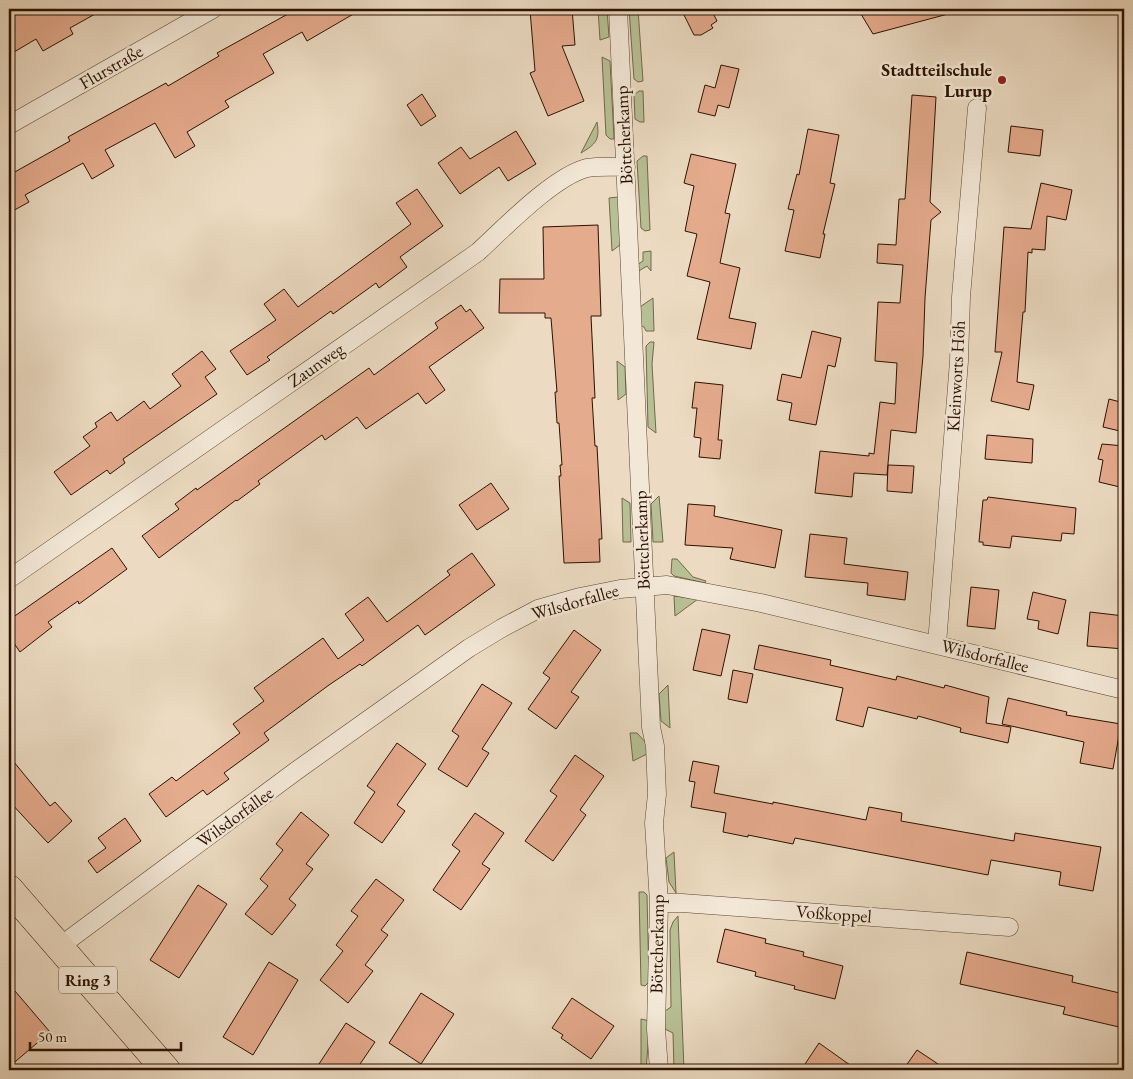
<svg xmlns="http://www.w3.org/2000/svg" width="1133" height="1079" font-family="'EB Garamond',serif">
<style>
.green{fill:#b7c094;stroke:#72684a}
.building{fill:#e5ab8d;stroke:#2c1100}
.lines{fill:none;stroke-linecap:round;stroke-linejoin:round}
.minor-casing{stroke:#5c4430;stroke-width:19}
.primary-casing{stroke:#2c1100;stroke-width:29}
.minor{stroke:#f3e8d7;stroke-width:18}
.primary{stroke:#ecdbc2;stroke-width:28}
.poi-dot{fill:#8f2418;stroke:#f3e8d7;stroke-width:2}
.labels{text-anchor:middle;stroke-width:5;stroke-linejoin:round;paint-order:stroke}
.shield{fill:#f3e8d7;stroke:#685240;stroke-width:1}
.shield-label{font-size:16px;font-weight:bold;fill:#2c1100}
.street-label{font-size:18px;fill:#2c1100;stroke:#f3e8d7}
.poi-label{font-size:18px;font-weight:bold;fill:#2c1100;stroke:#f3e8d7;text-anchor:end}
</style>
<rect width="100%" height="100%" fill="#ecdbc2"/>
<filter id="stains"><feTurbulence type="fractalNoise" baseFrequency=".004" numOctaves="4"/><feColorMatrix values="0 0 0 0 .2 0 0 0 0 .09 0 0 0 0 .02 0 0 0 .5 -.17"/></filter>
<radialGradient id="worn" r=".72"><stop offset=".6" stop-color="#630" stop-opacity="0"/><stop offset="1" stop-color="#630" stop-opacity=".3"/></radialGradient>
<path class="green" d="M598,9H607L609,37L600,40Z
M629,9H638L643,81L638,82L634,79Z
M602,57L610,61L614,139H610L606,135Z
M639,91H643L644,122H640L635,119L634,95Z
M597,122C600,140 596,144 581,153Z
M643,156H647L650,230L645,231L641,228L637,161Z
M619,197L620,245L612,251L609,198Z
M651,251V271L647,266L634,274V267L643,261V252Z
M653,298L654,331H646L644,327L638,324L637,309Z
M650,342H654L652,364L656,433L648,427L646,346Z
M617,361L625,367L626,394L618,400Z
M659,496L663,542H653L651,504Z
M622,498L630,503L631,542H623Z
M672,559H677L693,577L706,581L705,583L674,576L671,573Z
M674,596L698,599L675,616Z
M668,685L670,728L661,721L659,694Z
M630,733H637L648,745L649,753L633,761Z
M674,852L676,893L669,882L666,858Z
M639,892H644L647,895L649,982L645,986L641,985Z
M678,916L684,1070H674L673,1033L663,1028L662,1013L671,1007L670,930L673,922Z
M641,1019L650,1021L646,1070H641Z"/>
<path class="building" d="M9,9H104L70,28L73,34L43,51L36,39L9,55Z
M297,9H362L307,41L302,32L263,54L274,73L225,101L229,107L187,132L195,146L175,158L155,123L105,150L114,166L92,179L83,163L25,195L29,202L9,213V166L13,173L70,141L68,137L166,83L168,86L219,56L217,53Z
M549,9H572L575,45L562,46L584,101L548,116L530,73L535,71L530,10Z
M681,9H711L717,21L711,25L713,28L701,35H694Z
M858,9H947L948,14L873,34Z
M721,65L739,69L729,108L718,105L715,116L698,112L705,85L715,88Z
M422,94L436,116L421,126L407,105Z
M912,95L936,97L930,202L941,212L931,220L925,298L923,356L916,433L891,430L887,475L854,473L852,497L815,493L820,451L869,456V453L874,454L880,402L895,404L897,363L875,361L878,302L900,303L903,265L877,263L878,244L896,245L899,199H905Z
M1011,126L1043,130L1040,156L1008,152Z
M808,129L839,135L830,183L835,184L823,234H825L820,258L785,251L794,210L788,209L797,174L799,175Z
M516,131L536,164L508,181L499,167L460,194L438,163L461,147L470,159Z
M691,154L736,164L725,213L730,214L720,263L740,268L729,318L756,323L751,349L697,339L710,282L687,276L697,234L685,231L694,186L684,183Z
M1041,183L1072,190L1066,220L1047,216L1045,250L1032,249V253L1028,252L1025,312H1023L1017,382L1034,385L1029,410L991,401L1002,352H995L1004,227L1031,229Z
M417,189L443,226L400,257L407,267L379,288L376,283L333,314L331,311L267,357L270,360L247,375L230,351L276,320L264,304L284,289L298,307L411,224L396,203Z
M598,225L601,316H591L595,398H592L595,446H597L602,539H599L600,562L564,563L559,476H561L560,465H562L559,423H557L555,392H557L551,318H545V313H499L500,279H544L543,227Z
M461,305L466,312L470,309L484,328L429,367L445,390L426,404L418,393L366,429L357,417L325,440L322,435L258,481L260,484L237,501L236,500L159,558L142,536L179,509L175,504L196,488L197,490L369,368L374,375L438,328L435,323Z
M812,331L841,338L835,367L828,365L816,425L789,420L792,403L777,400L782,374L801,378Z
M202,351L216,369L205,377L217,394L123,459L125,463L110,474L107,470L71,495L54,472L90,446L83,437L97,427L95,423L111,412L117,421L144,401L150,409L181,386L172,374Z
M695,382L723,385L718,440H722L720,459L699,457L701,438L694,437L697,408H692Z
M1109,399L1124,403V432L1103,427Z
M987,435L1033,439L1032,463L985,459Z
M1102,444L1124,446V488L1099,482L1103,460L1098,459Z
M888,465L914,466L912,493L887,491Z
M491,483L509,509L477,530L459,505Z
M988,497L1076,508L1074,534L1062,533L1061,541L1012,536L1010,548L983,545V542H979L983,500H987Z
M688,504L715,506L714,516L782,530L775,568L730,559L733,548L685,545Z
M810,534L847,538L844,564L908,572L905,600L867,595L868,583L805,577Z
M112,548L127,569L79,604L78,601L48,622L52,627L20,652L9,636V620Z
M472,553L495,585L425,635L418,625L362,666L360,664L329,685L264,733L269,740L224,773L229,779L207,795L203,790L166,817L149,794L172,777L176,781L240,733L233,724L264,701L254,688L323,638L338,659L364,640L345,614L368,597L387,622L450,575L447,571Z
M971,587L999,590L995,629L967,626Z
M1033,592L1066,600L1058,634L1038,629L1039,621L1027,619Z
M1090,612L1124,616V649L1087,646Z
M702,629L730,635L721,676L693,670Z
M574,630L601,650L571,692L579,697L556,729L528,709L550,678L543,673Z
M759,645L831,660L830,665L896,680L897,676L944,688L945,685L989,697L986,723L1011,727L1008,743L960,732L961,728L918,716L917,719L868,707L863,727L836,720L843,688L754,669Z
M733,670L753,674L747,703L728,699Z
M482,684L512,703L482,749L489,753L467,787L438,769L459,736L452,731Z
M1008,698L1067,712L1066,715L1121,724L1113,769L1080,763L1084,742L1002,724Z
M397,743L426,764L397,805L405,811L382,843L354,823L375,792L367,786Z
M575,755L604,776L580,810L586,815L553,861L525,841L557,796L550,791Z
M9,756L50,806L55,802L72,821L48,843L9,801Z
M693,761L719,766L714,793L773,804V802L866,820L869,807L902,813L901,821L1014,841L1015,833L1101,847L1093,891L1059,885L1061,872L991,860L988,875L795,838L793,844L748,835V837L723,832L726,813L691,807L695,782L689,781Z
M301,812L329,835L306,864L313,869L289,899L296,905L272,935L245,914L268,886L260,879L283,850L276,844Z
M475,813L504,833L482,864L490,869L461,910L433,890L460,851L452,845Z
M125,818L141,841L97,873L88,861L106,848L98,838Z
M376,879L404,900L381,930L388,935L365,965L373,971L348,1003L320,980L343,951L336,945L358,916L351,911Z
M198,885L227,904L179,978L150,960Z
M725,929L766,939L765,943L804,952L803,956L843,966L835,999L794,989L795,986L755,976L756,972L717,962Z
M967,952L1073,976L1072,982L1124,994V1003L1119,1027L1063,1014L1065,1007L960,984Z
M269,962L298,980L253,1055L223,1037Z
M9,984L50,1032L9,1067Z
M421,993L454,1014L421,1064L389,1043Z
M572,998L614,1026L591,1059L561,1038L563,1035L552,1028Z
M346,1023L375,1042L356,1070H315Z
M819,1043L857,1070H801Z
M917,1050L947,1070H903Z"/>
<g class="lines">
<g class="minor-casing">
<path id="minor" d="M618,9L651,727L655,746L657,794L654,823L659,903L656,1029L659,1070
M9,125L213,9
M9,579L478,252C503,229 554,176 587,168C600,166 613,167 626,167
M937,644L959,361L961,297L977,108
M659,903H682L1009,927
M59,947L296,771L469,648L502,628L538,609L580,597L620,589L667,585L761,603L1124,690"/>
</g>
<g class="primary-casing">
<path id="primary" d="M9,889L166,1070"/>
</g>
<use href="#minor" class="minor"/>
<use href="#primary" class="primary"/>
</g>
<circle class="poi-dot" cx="1002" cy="80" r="5"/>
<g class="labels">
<rect class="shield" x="59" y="966.5" width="58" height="27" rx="4"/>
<g class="shield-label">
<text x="88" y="986">Ring 3</text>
</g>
<g class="street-label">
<text transform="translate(111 67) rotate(-30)" y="6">Flurstraße</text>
<text transform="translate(624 135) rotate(-93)" y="6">Böttcherkamp</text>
<text transform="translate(316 365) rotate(-35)" y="6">Zaunweg</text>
<text transform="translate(956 376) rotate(-87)" y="6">Kleinworts Höh</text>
<text transform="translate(642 540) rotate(-92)" y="6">Böttcherkamp</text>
<text transform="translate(575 602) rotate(-16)" y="6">Wilsdorfallee</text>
<text transform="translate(985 656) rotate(14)" y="6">Wilsdorfallee</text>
<text transform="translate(235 817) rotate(-36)" y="6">Wilsdorfallee</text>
<text transform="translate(834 914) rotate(4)" y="6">Voßkoppel</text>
<text transform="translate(657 944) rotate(-89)" y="6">Böttcherkamp</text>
</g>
<g class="poi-label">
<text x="992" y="76">Stadtteilschule<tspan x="992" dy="21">Lurup</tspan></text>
</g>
</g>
<rect width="1133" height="1079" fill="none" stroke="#ecdbc2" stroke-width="30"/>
<rect x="10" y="10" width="1113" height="1059" fill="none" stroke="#2c1100" stroke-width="2.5"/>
<rect x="15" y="15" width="1103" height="1049" fill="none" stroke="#2c1100"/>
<path d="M30 1042v8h151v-8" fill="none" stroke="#2c1100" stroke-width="2.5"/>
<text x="38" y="1042" font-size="15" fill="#2c1100" stroke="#f3e8d7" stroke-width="4" paint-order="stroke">50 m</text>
<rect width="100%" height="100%" filter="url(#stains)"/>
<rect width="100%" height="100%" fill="url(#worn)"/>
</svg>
